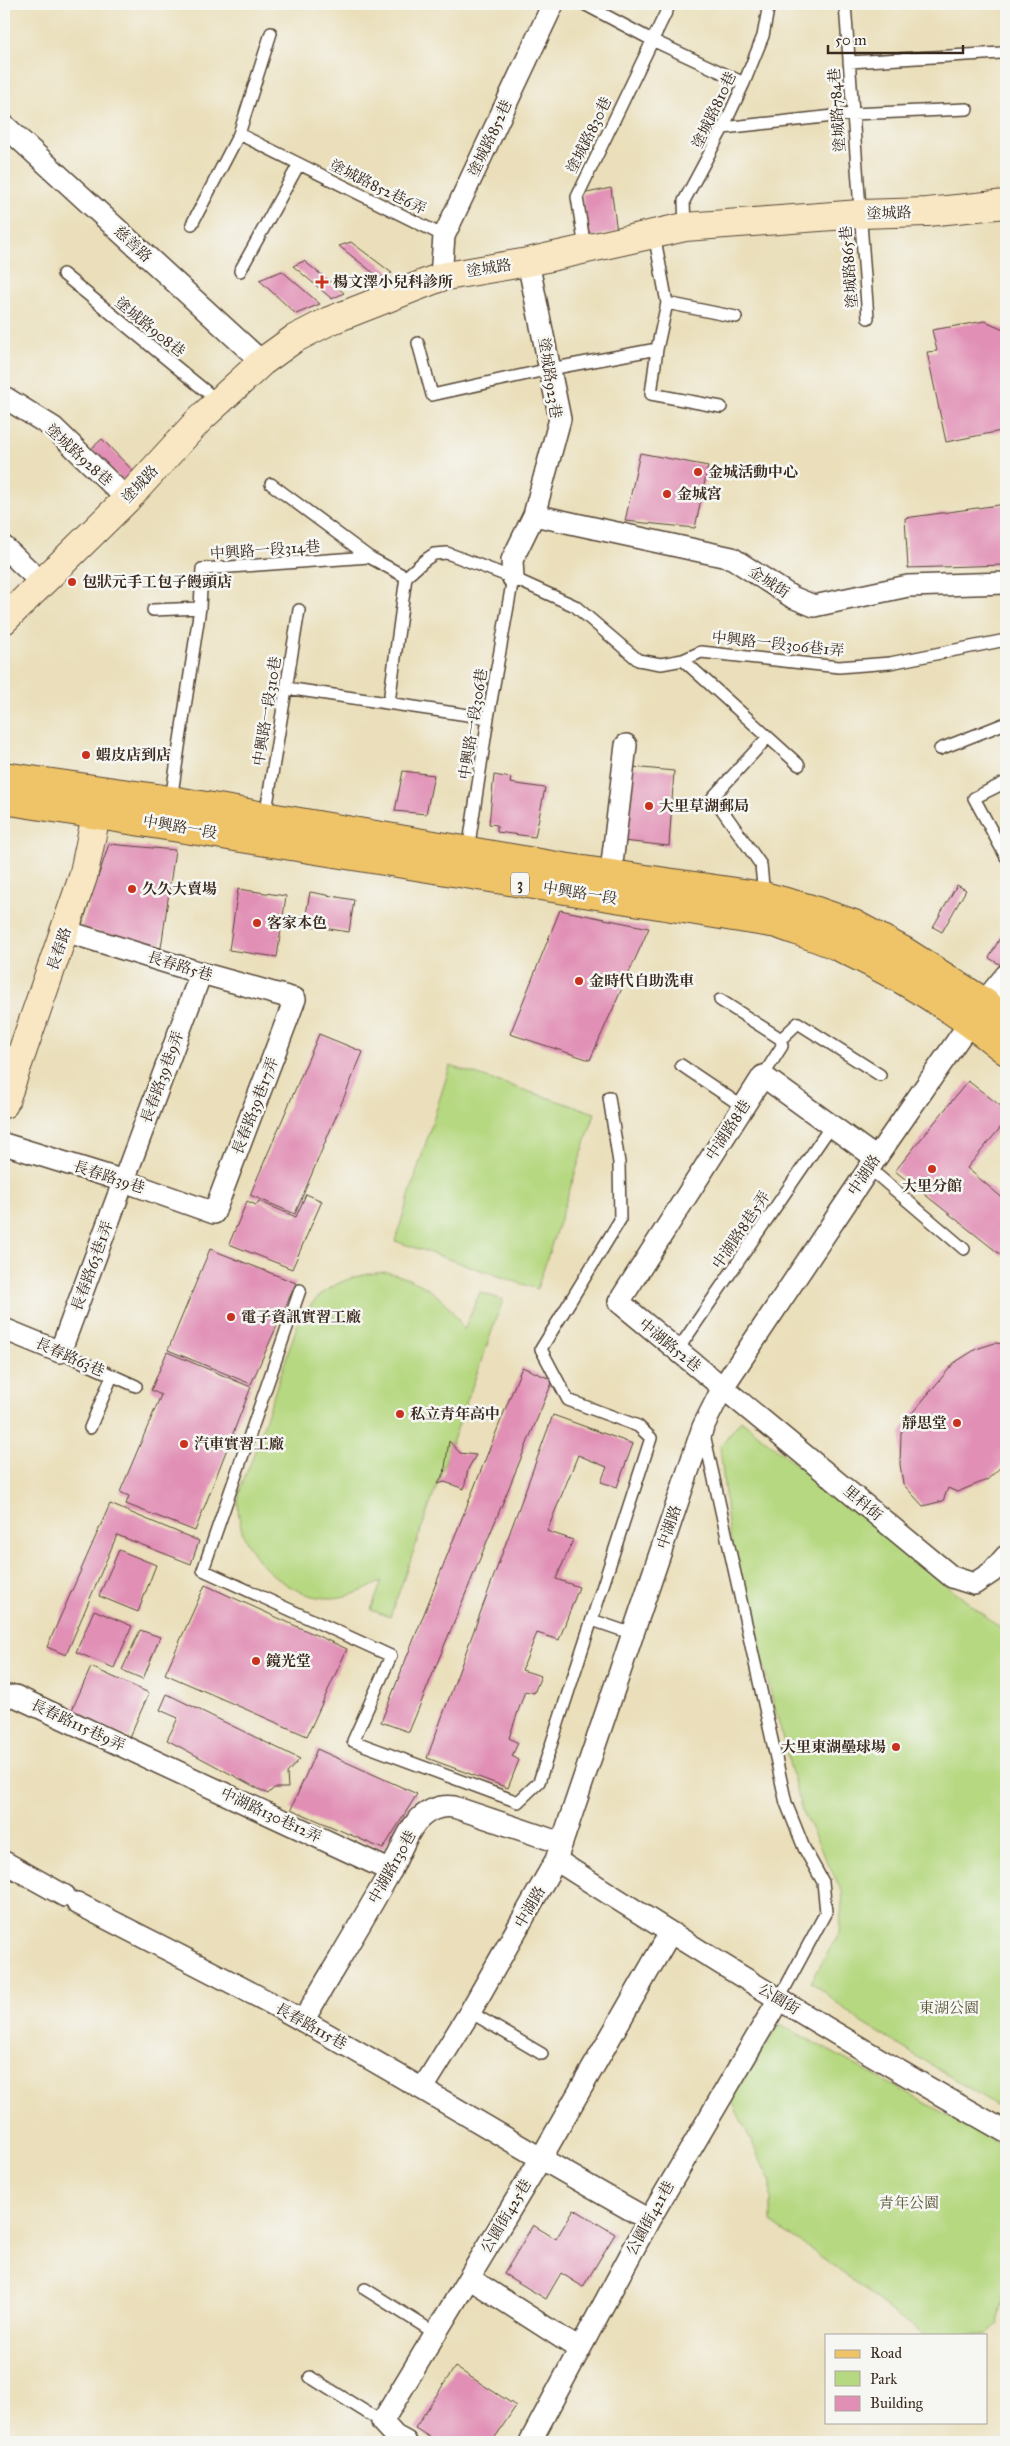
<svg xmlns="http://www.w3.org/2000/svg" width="1010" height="2446" font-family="'IM FELL Great Primer','Noto Serif TC',serif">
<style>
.green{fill:#b6d880;stroke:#78814f}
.building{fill:#e18fb5}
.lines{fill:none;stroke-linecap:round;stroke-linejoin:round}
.lane-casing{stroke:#554535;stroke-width:14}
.street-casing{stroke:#554535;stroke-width:24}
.secondary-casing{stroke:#554535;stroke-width:30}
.primary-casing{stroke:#554535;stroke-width:30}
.lane{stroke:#fff;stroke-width:11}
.street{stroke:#fff;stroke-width:21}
.secondary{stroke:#f9e7c3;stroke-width:28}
.primary{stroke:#efc469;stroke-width:28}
.poi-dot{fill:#c8321e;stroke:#f6f6f2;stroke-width:2}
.labels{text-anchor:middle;stroke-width:5;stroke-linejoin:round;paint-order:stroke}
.shield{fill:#f6f6f2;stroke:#73675e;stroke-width:1}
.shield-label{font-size:14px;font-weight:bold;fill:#3b2a1e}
.street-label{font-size:15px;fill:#3b2a1e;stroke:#f6f6f2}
.poi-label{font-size:15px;font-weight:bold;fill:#3b2a1e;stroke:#f6f6f2;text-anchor:start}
.park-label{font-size:15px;fill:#5a5636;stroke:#f6f6f2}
</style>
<rect width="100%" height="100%" fill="#f6f6f2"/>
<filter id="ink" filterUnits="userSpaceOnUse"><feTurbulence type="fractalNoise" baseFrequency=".02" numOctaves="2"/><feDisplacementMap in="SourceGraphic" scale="10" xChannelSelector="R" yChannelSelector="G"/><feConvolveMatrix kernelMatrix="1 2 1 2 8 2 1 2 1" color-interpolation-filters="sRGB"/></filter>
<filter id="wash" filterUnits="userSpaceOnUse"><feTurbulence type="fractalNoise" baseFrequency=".0096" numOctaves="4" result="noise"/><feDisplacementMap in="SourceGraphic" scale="20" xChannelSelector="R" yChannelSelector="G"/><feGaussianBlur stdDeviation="1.12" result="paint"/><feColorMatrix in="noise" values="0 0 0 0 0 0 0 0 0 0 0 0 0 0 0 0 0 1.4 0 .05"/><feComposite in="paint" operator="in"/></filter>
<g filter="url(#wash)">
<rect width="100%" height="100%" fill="#eadfba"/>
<path class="green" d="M450,1066L595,1113L537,1289L395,1241Z
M386,1272C423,1281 446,1296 464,1330L480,1292L503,1300L390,1617L371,1610L382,1581C348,1600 320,1606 286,1584C257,1566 238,1539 238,1504C238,1489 248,1470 253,1457C268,1411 284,1366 299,1320C322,1286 347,1275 386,1272Z
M741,1420L1006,1633V2111L861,2022L811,1982L839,1933L843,1894L801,1808L729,1533L720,1446Z
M780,2024L1006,2147V2285L998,2324L986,2335H923L827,2261L771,2222V2183L731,2099Z"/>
<g id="blocks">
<path class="building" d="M611,188L617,232L590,237L582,194Z
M351,242L392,273L380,278L339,246Z
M304,261L344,293L332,299L293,266Z
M282,271L320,304L296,314L259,280Z
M985,321L1006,330V430L946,442L927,352L937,351L932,330Z
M102,439L136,474L126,484L91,449Z
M640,453L708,466L695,528L625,521Z
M1006,504V565L908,568L905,518Z
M632,767L674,771L669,846L623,841Z
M403,771L434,775L426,814L395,811Z
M494,775L511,778L510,783L545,788L535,837L497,832V825L489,824Z
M109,844L175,850L161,948L81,928Z
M957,885L966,890L942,932L933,927Z
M238,889L286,896L277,957L229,950Z
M310,892L354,900L349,932L304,925Z
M560,910L649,928L590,1060L510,1034Z
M1006,927V968L989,958Z
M319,1034L363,1052L295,1214L250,1195Z
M968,1081L1006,1110V1121L967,1168L1006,1201V1259L895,1171Z
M306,1194L322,1201L292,1269L229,1244L247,1201L256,1205L259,1201L296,1217Z
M210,1249L296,1283L251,1384L168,1350Z
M995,1343L1006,1344V1462L987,1480L957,1492L948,1488L943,1501L923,1506L903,1484L900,1464L901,1433L913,1412L954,1363L976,1349Z
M167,1352L251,1387L195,1531L126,1504L129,1496L120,1492L161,1395L151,1390Z
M522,1367L553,1380L409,1732L381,1722Z
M553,1415L633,1444L617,1487L601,1482L607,1467L578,1455L547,1531L573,1540L556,1579L579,1587L559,1640L537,1633L522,1670L541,1676L534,1693L525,1691L509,1738L518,1743L512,1756L519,1760L508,1788L427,1758Z
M449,1441L460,1453L476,1455L468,1469L464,1489L445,1482L437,1484L444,1474Z
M110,1504L199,1541L191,1564L117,1535L66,1655L47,1647Z
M119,1550L156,1565L138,1612L99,1596Z
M205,1585L347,1649L307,1736L165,1674Z
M94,1610L132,1626L114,1668L76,1652Z
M140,1630L160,1637L143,1679L122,1670Z
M91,1667L149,1693L129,1738L71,1712Z
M167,1694L300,1759L287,1773L288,1788H274L268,1794L167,1740L178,1718L160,1710Z
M317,1749L417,1794L383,1849L291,1809Z
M574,2209L615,2234L583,2287L561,2273L546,2299L504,2274L533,2225L556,2239Z
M455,2367L516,2406L492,2442H437L415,2428Z"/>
</g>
</g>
<g filter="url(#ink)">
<use href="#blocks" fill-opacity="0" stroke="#554535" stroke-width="1"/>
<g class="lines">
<g class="lane-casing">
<path id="lane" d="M584,4L652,40L744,83
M845,4L868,318
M849,62L1001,53
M723,128L852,114L967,109
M239,134L271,33
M192,224L239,134L444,236
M685,227L684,201L723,128L744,83L763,36L769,4
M654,234L667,303L657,349L651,394L721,407
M585,248L577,197L670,4
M240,271L299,164
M63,274L219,402
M667,303L736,317
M418,343L432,395L550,369L657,349
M271,484L369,557L406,577
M406,577L425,560L434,554L447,553L513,578L575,606L638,660L661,664L683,660L701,652L839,667L890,663L1006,640
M153,610L200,608
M683,660L799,765
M286,688L488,718
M389,702L406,577
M940,749L1006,723
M1006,782L974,798L1006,857
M171,800L200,608L202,569L369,557
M265,817L299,610
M468,851L488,718L513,578
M764,896L761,865L713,797L768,737
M720,1000L781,1039L782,1046L763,1076
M781,1039L798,1023L880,1075
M681,1065L743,1107
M869,1168L964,1249
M300,1290L203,1570L391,1656L353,1741L518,1802L539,1782L651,1438L638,1426L568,1400L541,1349L620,1220L619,1163L609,1097
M677,1351L831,1126
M60,1352L136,1386
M90,1428L112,1376
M704,1434L786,1803L804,1848L823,1882L826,1912L779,1999
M592,1620L633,1634
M470,2012L542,2054
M365,2289L435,2333
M310,2377L382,2422"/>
</g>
<g class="street-casing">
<path id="street" d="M4,125L262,362
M441,277L444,236L553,4
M4,397L54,428L127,499
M534,515L732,558L792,597L814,606L908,586L1006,583
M4,547L41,582
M513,578L512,560L534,515L560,419L528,262
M609,889L626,745
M4,1144L124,1181L214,1213L295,999L201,973L65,931
M876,1158L763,1076L619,1302L952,1577L974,1584L992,1572L1006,1556
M4,1329L60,1352L201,973
M4,1697L15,1696L391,1871
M556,1860C704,1955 853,2046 1006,2132
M4,1862L65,1896
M77,1903C153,1943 230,1980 305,2022C421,2086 533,2156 649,2220
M303,2021C332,1971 362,1922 390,1872C399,1856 405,1835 417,1821C428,1810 439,1805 454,1807L561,1843
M423,2088L470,2012L556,1860L703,1427L723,1387L876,1158L984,1002L1006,975
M469,2278L579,2349
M406,2442L395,2436L382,2422L540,2160L670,1933
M530,2442L649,2220L779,1999"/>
</g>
<g class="secondary-casing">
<path id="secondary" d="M4,620L127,499L200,419L262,362L294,339L329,321L441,277L528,262L685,227L860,214L927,212L1006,204
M4,1104L83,877L101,792"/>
</g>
<g class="primary-casing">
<path id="primary" d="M4,776L171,800L563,867L764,896L808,908L854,924L904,951L984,1002L1006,1019
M4,800L777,924C798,932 821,938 841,948C900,976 956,1010 1006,1051"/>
</g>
<use href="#lane" class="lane"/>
<use href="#street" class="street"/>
<use href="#secondary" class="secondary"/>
<use href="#primary" class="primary"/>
</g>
</g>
<g class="poi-dot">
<path d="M319.5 274.5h5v5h5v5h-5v5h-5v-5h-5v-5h5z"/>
<circle cx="698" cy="472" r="5"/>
<circle cx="667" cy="494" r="5"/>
<circle cx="72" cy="582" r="5"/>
<circle cx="86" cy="755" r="5"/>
<circle cx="649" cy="806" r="5"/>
<circle cx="132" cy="889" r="5"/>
<circle cx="257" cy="923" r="5"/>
<circle cx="579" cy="981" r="5"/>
<circle cx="932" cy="1169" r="5"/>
<circle cx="231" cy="1317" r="5"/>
<circle cx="400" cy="1414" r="5"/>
<circle cx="957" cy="1423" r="5"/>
<circle cx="184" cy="1444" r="5"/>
<circle cx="256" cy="1661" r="5"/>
<circle cx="896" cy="1747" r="5"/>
</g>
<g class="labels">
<rect class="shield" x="511" y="872.5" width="18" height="23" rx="4"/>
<g class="shield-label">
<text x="520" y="889">3</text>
</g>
<g class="street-label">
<text transform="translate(714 110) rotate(-65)" y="5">塗城路810巷</text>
<text transform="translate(837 110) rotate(-94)" y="5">塗城路784巷</text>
<text transform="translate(589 135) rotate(-64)" y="5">塗城路830巷</text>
<text transform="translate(490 138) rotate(-65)" y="5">塗城路852巷</text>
<text transform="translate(378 187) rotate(26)" y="5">塗城路852巷6弄</text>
<text transform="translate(889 213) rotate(-2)" y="5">塗城路</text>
<text transform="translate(133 244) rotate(43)" y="5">慈善路</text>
<text transform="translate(849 267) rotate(-95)" y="5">塗城路865巷</text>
<text transform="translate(489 268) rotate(-9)" y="5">塗城路</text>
<text transform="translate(150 327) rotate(39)" y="5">塗城路908巷</text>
<text transform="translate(550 378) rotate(81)" y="5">塗城路923巷</text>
<text transform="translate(79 455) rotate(42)" y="5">塗城路928巷</text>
<text transform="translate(140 484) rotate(-47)" y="5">塗城路</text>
<text transform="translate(265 550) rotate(-4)" y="5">中興路一段314巷</text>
<text transform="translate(769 582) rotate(33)" y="5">金城街</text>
<text transform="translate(778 644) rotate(6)" y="5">中興路一段306巷1弄</text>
<text transform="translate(267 711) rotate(-81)" y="5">中興路一段310巷</text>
<text transform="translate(473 724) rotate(-81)" y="5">中興路一段306巷</text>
<text transform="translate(180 827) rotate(10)" y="5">中興路一段</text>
<text transform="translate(580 893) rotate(9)" y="5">中興路一段</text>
<text transform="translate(59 949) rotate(-71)" y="5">長春路</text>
<text transform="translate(180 966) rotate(17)" y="5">長春路5巷</text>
<text transform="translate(162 1077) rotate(-70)" y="5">長春路39巷9弄</text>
<text transform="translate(255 1106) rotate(-69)" y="5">長春路39巷17弄</text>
<text transform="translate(728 1130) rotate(-57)" y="5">中湖路8巷</text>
<text transform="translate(864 1175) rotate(-56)" y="5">中湖路</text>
<text transform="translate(109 1177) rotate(18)" y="5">長春路39巷</text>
<text transform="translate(741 1230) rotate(-56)" y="5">中湖路8巷5弄</text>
<text transform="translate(92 1266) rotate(-70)" y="5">長春路63巷1弄</text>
<text transform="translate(670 1345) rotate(39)" y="5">中湖路52巷</text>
<text transform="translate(70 1357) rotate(24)" y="5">長春路63巷</text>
<text transform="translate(863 1503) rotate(40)" y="5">里科街</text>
<text transform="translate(669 1527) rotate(-71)" y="5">中湖路</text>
<text transform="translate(78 1725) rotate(25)" y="5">長春路115巷9弄</text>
<text transform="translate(271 1815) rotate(25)" y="5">中湖路130巷12弄</text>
<text transform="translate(392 1867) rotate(-61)" y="5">中湖路130巷</text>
<text transform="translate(530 1907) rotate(-60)" y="5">中湖路</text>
<text transform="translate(779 1999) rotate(31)" y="5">公園街</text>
<text transform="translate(311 2026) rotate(29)" y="5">長春路115巷</text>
<text transform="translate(506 2216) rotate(-59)" y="5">公園街425巷</text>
<text transform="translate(650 2218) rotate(-61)" y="5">公園街421巷</text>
</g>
<g class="poi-label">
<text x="333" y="287">楊文澤小兒科診所</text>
<text x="708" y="477">金城活動中心</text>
<text x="677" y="499">金城宮</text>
<text x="82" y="587">包狀元手工包子饅頭店</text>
<text x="96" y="760">蝦皮店到店</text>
<text x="659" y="811">大里草湖郵局</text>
<text x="142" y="894">久久大賣場</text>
<text x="267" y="928">客家本色</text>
<text x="589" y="986">金時代自助洗車</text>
<text x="932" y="1191" text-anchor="middle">大里分館</text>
<text x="241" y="1322">電子資訊實習工廠</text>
<text x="410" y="1419">私立青年高中</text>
<text x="947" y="1428" text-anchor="end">靜思堂</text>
<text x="194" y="1449">汽車實習工廠</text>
<text x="266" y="1666">鏡光堂</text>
<text x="886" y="1752" text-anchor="end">大里東湖壘球場</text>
</g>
<g class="park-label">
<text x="949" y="2013">東湖公園</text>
<text x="909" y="2208">青年公園</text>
</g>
</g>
<rect width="1010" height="2446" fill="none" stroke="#f6f6f2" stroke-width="20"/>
<rect x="825" y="2334" width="162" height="90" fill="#f6f6f2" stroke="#aba49d"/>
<rect x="835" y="2350" width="25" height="8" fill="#efc469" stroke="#aba49d"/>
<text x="870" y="2358" font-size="15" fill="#3b2a1e">Road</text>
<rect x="835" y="2371" width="25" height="15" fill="#b6d880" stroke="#aba49d"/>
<text x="870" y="2384" font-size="15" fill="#3b2a1e">Park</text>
<rect x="835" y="2396" width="25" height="15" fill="#e18fb5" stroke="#aba49d"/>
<text x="870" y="2408" font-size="15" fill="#3b2a1e">Building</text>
<path d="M828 45v8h135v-8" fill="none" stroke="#3b2a1e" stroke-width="2.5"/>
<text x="835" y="45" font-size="15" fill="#3b2a1e" stroke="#f6f6f2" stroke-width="4" paint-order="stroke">50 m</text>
</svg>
